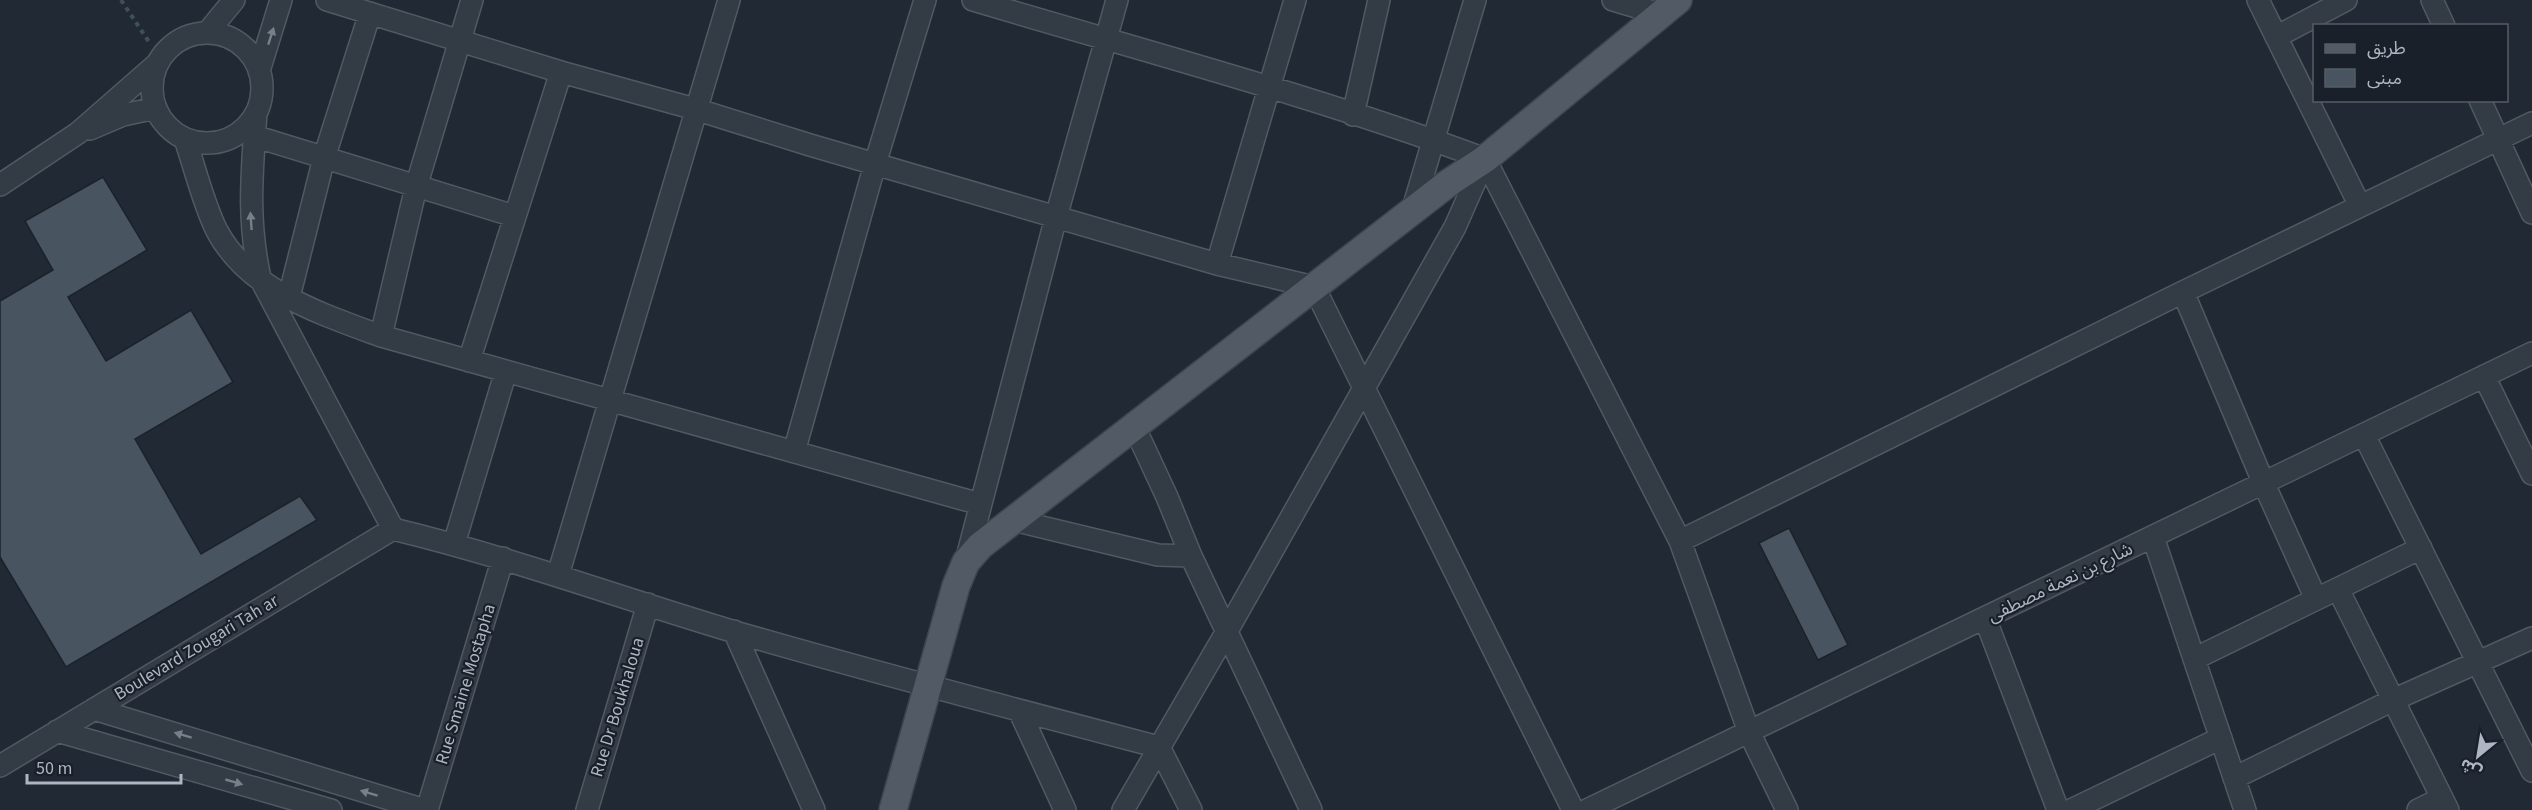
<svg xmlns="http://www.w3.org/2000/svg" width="2532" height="810" font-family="'Source Sans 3','Noto Sans Arabic',sans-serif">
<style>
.building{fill:#485460;stroke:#1b222b;stroke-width:1.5}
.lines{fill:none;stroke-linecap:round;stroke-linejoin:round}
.minor-casing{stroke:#515963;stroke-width:24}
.major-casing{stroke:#3d444e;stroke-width:30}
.path{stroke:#3f5153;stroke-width:4;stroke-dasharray:4.5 4.5;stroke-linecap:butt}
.minor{stroke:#333b45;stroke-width:21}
.major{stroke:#515a65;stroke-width:27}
.oneway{fill:#767f8a}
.labels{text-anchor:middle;stroke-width:4.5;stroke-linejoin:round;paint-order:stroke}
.street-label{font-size:18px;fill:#adb6c2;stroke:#192029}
</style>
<rect width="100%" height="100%" fill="#202934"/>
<path class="building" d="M103,177L147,250L68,297L106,361L191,310L233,382L135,439L201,554L300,496L317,520L66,667L0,557V301L53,270L25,221Z
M1789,528L1848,645L1818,660L1759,543Z"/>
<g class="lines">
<g class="minor-casing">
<path id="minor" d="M327,0L561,72L695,109L810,145L1217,264L1314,287L1573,810
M973,0C1144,51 1318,97 1485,159L1680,541L1749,732L1787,810
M1613,0L1660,14
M2258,0L2360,206
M2432,0L2444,26
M207,33L234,0
M152 88a55 55 0 1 1 110 0a55 55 0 1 1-110 0Z
M2276,37L2346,0
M259,71L281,0
M2480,100L2532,213
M256,113C252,173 247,218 260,278L393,529C509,557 621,598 735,632C876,673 1018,710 1159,747L1191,810
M1353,115L1379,0
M90,129L123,115L156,108
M254,136L514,216
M185,139C195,168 203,203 217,231C249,291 321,314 381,336L980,504
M0,185L78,133L158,63
M1412,212L1475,0
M1217,264L1295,0
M2183,292L2264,484L2316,599
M289,297L324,158L370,13
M381,336L416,187L472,0
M469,361L561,72
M2484,376L2532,474
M2364,435L2532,771
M794,452L875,164L925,0
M1013,520L1158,555L1191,556L1167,497L1134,426
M2153,537L2245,810
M1680,541L2183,292L2532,123
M454,544L506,371
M1191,556L1311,810
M966,561L1056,217L1117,0
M558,575L729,0
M2338,589L2448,810
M1985,618L2058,810
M734,631L814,810
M2194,659L2421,548
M94,709L425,810
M1019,710L1065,810
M57,731L331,810
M0,766L393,529
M2234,778L2393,700L2532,638
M427,810L503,558
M587,810L648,604
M1123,810L1227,631L1455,227L1485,159
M1587,810L2532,353
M2071,810L2221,738
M2418,810L2442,798"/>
</g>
<g class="major-casing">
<path id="major" d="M893,810L956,586L966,562L980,546L1447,184L1485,159L1678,0"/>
</g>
<path class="path" d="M121,0L151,45"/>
<use href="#minor" class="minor"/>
<use href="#major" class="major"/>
</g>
<defs><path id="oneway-solid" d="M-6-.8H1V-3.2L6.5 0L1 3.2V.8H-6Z" transform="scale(1.5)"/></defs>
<g class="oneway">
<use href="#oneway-solid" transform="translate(271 36) rotate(-72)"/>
<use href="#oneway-solid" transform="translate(251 221) rotate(-94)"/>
<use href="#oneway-solid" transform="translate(183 735) rotate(-163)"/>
<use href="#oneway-solid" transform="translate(234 782) rotate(16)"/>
<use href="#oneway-solid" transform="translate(369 793) rotate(-163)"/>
</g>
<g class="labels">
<g class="street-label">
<text transform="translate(2060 582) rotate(-26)" y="6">شارع بن نعمة مصطفى</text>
<text transform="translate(196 647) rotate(-31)" y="6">Boulevard Zougari Tah ar</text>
<text transform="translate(465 684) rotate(-73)" y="6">Rue Smaine Mostapha</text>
<text transform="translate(617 707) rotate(-73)" y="6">Rue Dr Boukhaloua</text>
</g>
</g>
<rect x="2313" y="24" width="195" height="78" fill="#192029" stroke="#545c66" stroke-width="1.5"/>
<rect x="2325" y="44" width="30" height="9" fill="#515a65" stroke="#545c66" stroke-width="1.5"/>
<text x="2367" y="54" font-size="18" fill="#adb6c2">طريق</text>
<rect x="2325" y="69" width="30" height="18" fill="#485460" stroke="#545c66" stroke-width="1.5"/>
<text x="2367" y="84" font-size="18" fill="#adb6c2">مبنى</text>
<g transform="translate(2478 756) rotate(210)" stroke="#192029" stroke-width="4.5" paint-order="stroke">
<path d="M0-4.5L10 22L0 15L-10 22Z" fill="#adb6c2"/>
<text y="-9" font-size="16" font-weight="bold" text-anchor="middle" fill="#adb6c2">ش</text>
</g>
<path d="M27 774v9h154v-9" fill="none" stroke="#adb6c2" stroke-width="3"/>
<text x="36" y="774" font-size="18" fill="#adb6c2" stroke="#192029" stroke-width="4.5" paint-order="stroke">50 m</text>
</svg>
